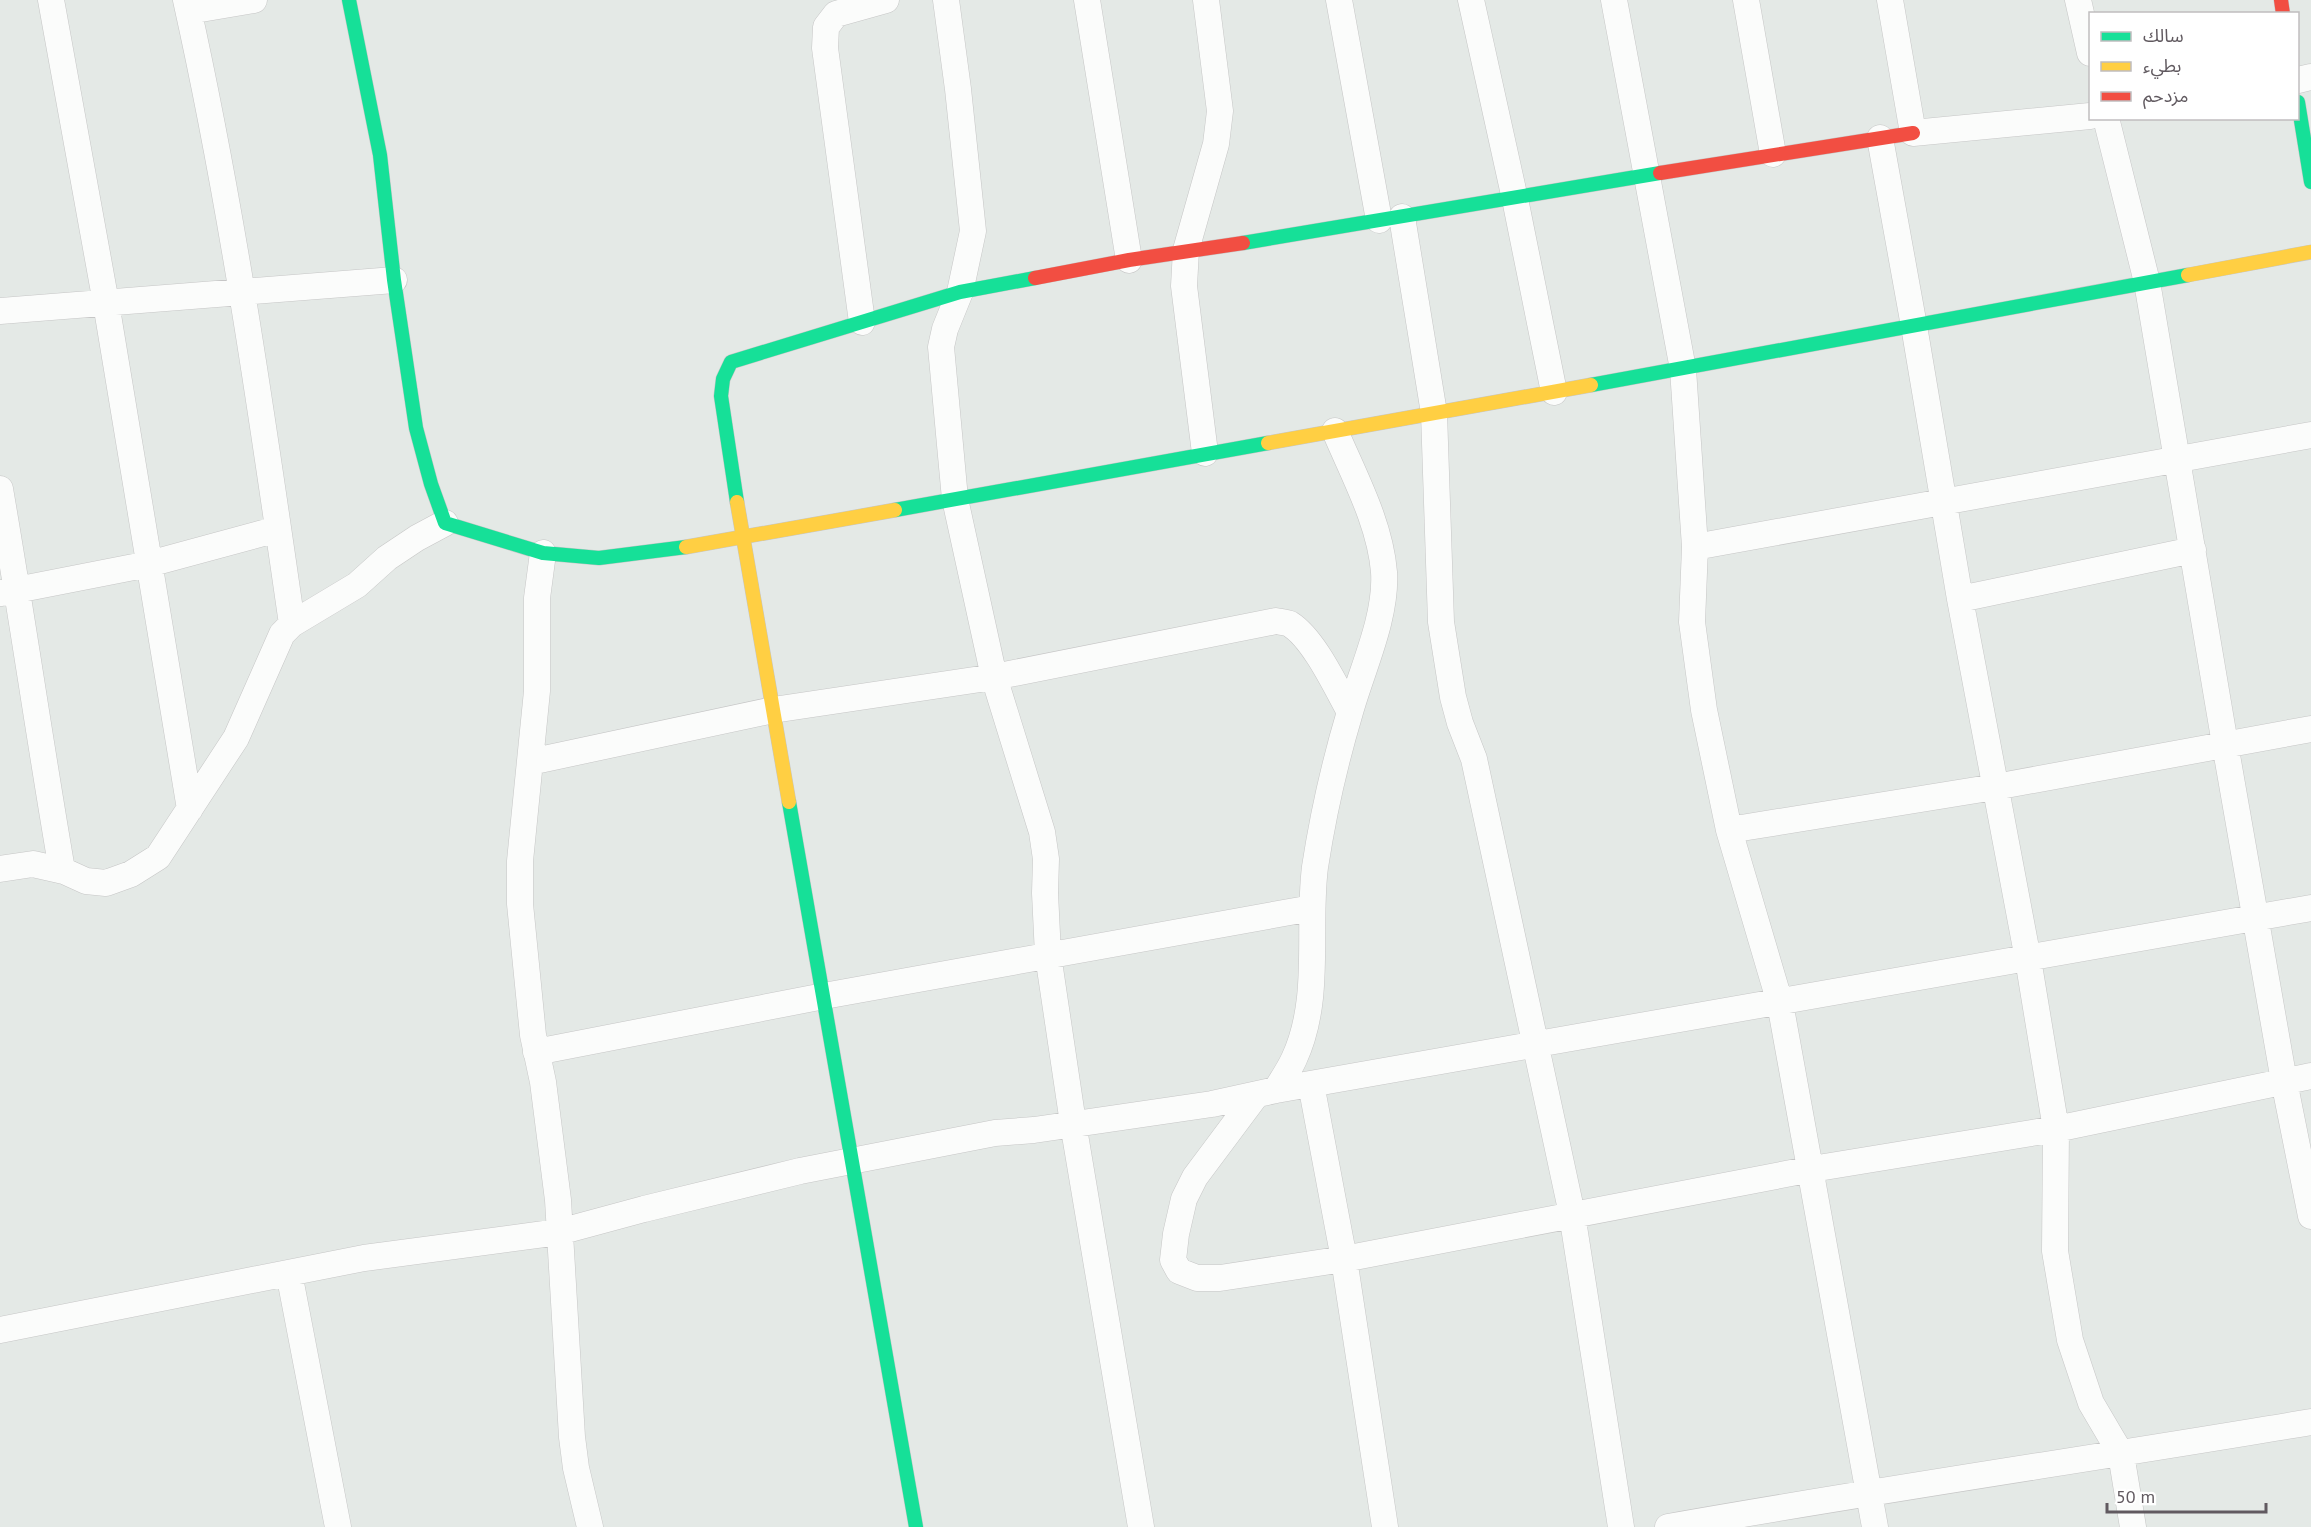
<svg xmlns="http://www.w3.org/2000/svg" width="2311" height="1527" font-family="'PT Sans','Noto Sans Arabic',sans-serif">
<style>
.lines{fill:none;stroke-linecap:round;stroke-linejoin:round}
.street-casing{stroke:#c6c6c6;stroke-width:27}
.fast-casing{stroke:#c6c6c6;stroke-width:15}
.slow-casing{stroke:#c6c6c6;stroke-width:15}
.jam-casing{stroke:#c6c6c6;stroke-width:15}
.street{stroke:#fbfcfb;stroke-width:26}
.fast{stroke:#16e098;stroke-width:14}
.slow{stroke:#ffcf43;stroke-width:14}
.jam{stroke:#f24e42;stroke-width:14}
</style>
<rect width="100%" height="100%" fill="#e4e9e6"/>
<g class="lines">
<g class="street-casing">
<path id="street" d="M51,0L106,303L190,809
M186,0C232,206 262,416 292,624
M946,0L958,89L973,231L960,292L945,329L941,347L955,499L994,677L1042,832L1046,859L1045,893L1048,955L1073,1123L1141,1527
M1087,0L1129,260
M1339,0L1379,220
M1471,0L1515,199L1554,392
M1614,0L1683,369L1695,547L1692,622L1704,710L1729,830L1780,1003L1875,1527
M1746,0L1773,154
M1890,0L1913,133L2090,116
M2078,0L2090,53
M189,11L254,0
M2298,80L2311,77
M2106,118L2147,282L2225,744L2284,1081L2311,1216
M1880,138L1914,326L1960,599L2028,959L2056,1129L2055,1251L2070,1340L2091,1403L2121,1454L2133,1527
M1402,217L1434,413L1441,622L1453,697L1460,723L1474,759L1572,1214L1621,1527
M0,311L394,280
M862,322L825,48L826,27L836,14L886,0
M1205,453L1184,286L1186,250L1216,144L1220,111L1206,0
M0,489C22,616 40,743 62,870
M1695,547L2311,435
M543,553L537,598V691L520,861V904L533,1035L543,1082L558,1200L572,1437L576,1468L590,1527
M1,593L149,564L278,529
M1960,599L2193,550
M530,762L773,710L994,677L1276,621C1280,622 1286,622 1290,624C1314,639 1336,687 1350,712
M1729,830L1995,787L2311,729
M0,869L33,864L64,871L86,881L106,883L131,874L158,857L236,738L282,634L292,624L357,585L387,558L417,538L445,523
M536,1052L824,996L1312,908
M1311,1084L1344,1259L1385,1527
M1276,1090C1282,1080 1289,1070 1294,1059C1322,999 1307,930 1315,867C1323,815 1335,762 1350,712C1362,669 1387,617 1384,572C1380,523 1354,476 1335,431
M1257,1094L1195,1177L1184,1199L1176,1234L1173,1260L1179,1271L1197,1278H1220L1344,1259L1812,1169L2056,1129L2311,1076
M289,1273L338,1527
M0,1330L364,1258L559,1232L644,1209L800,1171L995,1133L1034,1130L1212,1104L1276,1090L2311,908
M1668,1527C1882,1489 2097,1458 2311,1422"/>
</g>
<g class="fast-casing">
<path id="fast" d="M349,0L380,155L394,280L416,428L431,484L445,523L543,553L599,558L686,547
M2298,102L2311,182
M1243,243L1660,173
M1591,385L2188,275
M737,502L721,396L723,379L731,362L960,292L1035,278
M895,510L1268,443
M789,802L916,1527"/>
</g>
<g class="slow-casing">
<path id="slow" d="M2188,275L2311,252
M1268,443L1591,385
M737,502L789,802
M686,547L895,510"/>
</g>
<g class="jam-casing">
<path id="jam" d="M2281,0L2283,14
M1660,173L1913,133
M1035,278L1129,260L1243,243"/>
</g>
<use href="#street" class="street"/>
<use href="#fast" class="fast"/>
<use href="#slow" class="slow"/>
<use href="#jam" class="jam"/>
</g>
<rect x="2089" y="12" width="210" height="108" fill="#ffffff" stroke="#c0bdbf" stroke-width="1.5"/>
<rect x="2101" y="32" width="30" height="9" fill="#16e098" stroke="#c0bdbf" stroke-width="1.5"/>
<text x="2143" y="42" font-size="18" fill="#615a60">سالك</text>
<rect x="2101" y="62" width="30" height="9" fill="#ffcf43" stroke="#c0bdbf" stroke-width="1.5"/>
<text x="2143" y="72" font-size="18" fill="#615a60">بطيء</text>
<rect x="2101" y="92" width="30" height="9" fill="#f24e42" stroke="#c0bdbf" stroke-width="1.5"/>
<text x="2143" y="102" font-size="18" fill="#615a60">مزدحم</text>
<path d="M2107 1503v9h159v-9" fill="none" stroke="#615a60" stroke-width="3"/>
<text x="2116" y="1503" font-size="18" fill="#615a60" stroke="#ffffff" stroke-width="4.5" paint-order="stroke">50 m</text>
</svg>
